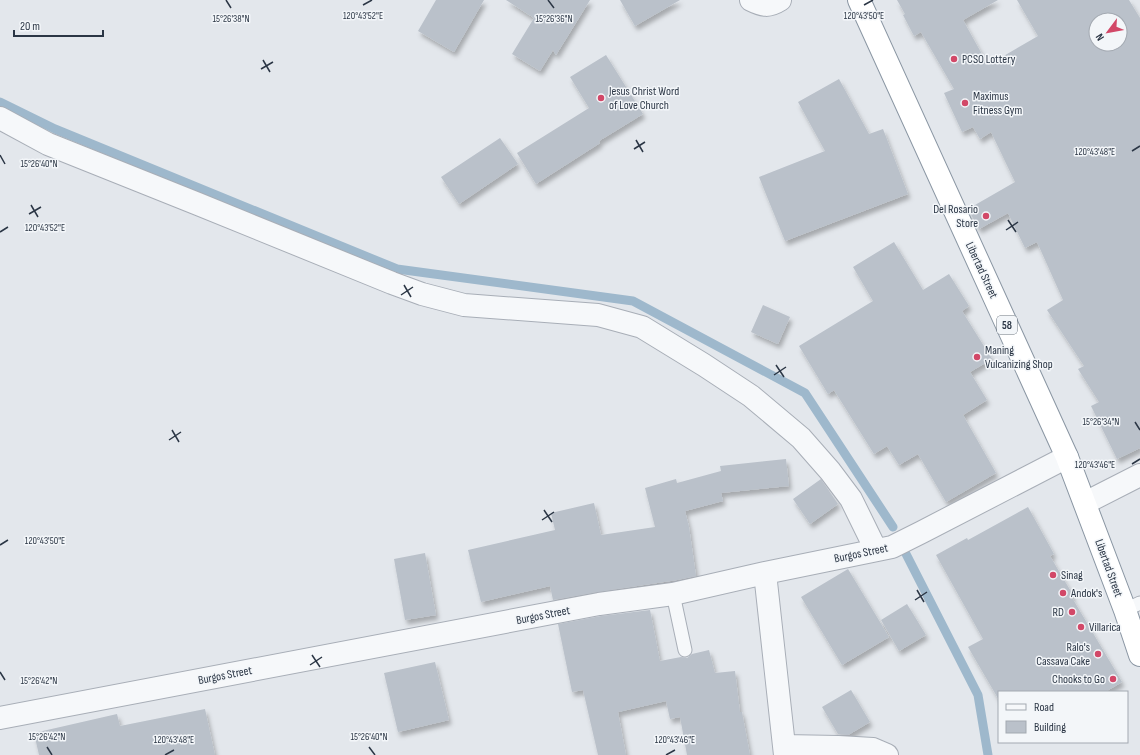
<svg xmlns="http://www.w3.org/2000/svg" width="1140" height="755" font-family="'Sofia Sans Condensed',sans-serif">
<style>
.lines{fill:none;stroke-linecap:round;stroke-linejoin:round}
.stream{stroke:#9eb8cc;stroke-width:9}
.building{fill:#bac1ca;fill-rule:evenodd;filter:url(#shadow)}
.lane-casing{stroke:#a8aeb7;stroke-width:15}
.street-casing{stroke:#a8aeb7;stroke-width:24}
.highway-casing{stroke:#8a96a3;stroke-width:24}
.lane{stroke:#f6f8fa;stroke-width:13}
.street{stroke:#f6f8fa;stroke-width:22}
.highway{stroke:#fff;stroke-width:22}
.ticks{fill:none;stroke:#2b3645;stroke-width:1.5}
.poi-dot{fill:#d24868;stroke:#f3f6f9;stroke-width:1.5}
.labels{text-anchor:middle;stroke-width:3;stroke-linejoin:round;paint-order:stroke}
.shield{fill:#f3f6f9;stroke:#67707b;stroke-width:1}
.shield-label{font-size:11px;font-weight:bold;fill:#2b3645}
.poi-label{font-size:12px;fill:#2b3645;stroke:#f3f6f9;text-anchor:start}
.street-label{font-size:12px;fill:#2b3645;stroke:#f3f6f9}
.ticks-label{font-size:10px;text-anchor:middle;fill:#2b3645;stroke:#f3f6f9;stroke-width:3;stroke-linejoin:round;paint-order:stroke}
</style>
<defs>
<filter id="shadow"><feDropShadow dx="2.5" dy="4.5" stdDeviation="2" flood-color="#0004"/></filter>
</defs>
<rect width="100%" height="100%" fill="#e3e7ec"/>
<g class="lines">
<path class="stream" d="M0,102L55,129L397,269L633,301L805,393L893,527
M904,550L978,695L988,755"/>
</g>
<path class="building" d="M436,0H484L454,52L418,31Z
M506,0H590L556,55L553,50L540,71L512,54L534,18Z
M620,0H680L635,26Z
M897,0H998L963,20L988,65L1038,36L1017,0H1129L1140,18V448L1117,459L1091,406L1099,402L1078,369L1084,366L1047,310L1063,300L1037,242L1025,248L1008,213L979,229L968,209L1015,182L991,132L980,139L973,127L962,132L944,93L954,89L921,32L914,36L903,15L905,14ZM1096,20H1120V44H1096Z
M606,55L643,114L599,141L600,143L536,184L517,153L589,108L570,77Z
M839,79L869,134L883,129L908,194L785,241L759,177L825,151L798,102Z
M500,138L518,164L459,204L441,177Z
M894,242L923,290L949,274L969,306L962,311L992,359L970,372L987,400L963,415L996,473L946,502L918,454L899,465L887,446L874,454L834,390L828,394L799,346L873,301L853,267Z
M763,305L790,317L778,344L751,332Z
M786,459L789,486L721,493L723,501L685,511L689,527L696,576L677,580L597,592L553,600L550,586L481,602L468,550L555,530L551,513L594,503L601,535L655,527L645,488L676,479L677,483L721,471L720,466Z
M821,479L838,504L810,524L793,499Z
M1028,507L1054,554L1050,556L1073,595L1071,596L1122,682L1105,692H999V700L968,647L983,639L936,555L967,538L968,540Z
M425,553L436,615L405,620L394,559Z
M848,569L889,637L842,665L801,597Z
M907,604L926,635L899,651L881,620Z
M650,610L660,661L681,657L687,658L692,654L709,650L715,673L735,671L740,712H742L750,755H687L680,717L670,719L666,701L618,712L626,755H598L583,690L572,692L558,624L601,616Z
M435,662L449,720L398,732L384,673Z
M851,690L870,722L848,735L838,734L822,707Z
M205,709L215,755H39L34,733L117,714L120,726Z"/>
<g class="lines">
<g class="lane-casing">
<path id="lane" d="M673,594L685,650
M1125,610L1140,603"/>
</g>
<g class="street-casing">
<path id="street" d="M751,0C763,6 769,7 780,0
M0,118L48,144L198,204L392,283L422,294L464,305L598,315L642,327L704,365L751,396L801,438L830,471L851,499L876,550
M1085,503L1140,475
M765,573L785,755
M0,718L599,604L673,594L765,573L892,547L922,532L1067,457
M784,746L838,747L873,749L887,755"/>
</g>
<g class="highway-casing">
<path id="highway" d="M859,0L1067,457L1125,610L1140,655"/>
</g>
<use href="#lane" class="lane"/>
<use href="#street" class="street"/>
<use href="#highway" class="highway"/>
</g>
<path class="ticks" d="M226,0L231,8M548,0L554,8M363,5L372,0M864,5L873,0M263,60L270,72M261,69L273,62M636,140L643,152M634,149L645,142M1132,151L1140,146M0,155L5,164M31,205L38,217M29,214L41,207M1008,220L1016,232M1006,230L1018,222M0,232L8,227M404,285L411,297M401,295L413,287M776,365L784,377M774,375L786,367M1135,422L1140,430M172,430L179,442M169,440L181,432M1132,464L1140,459M544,510L552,522M542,520L554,512M0,545L8,540M917,590L924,602M915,600L927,592M312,655L320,667M310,665L322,657M0,672L5,680M47,747L52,755M369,747L375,755M165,755L174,750M666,755L675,750"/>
<g class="poi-dot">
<circle cx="954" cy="59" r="4"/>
<circle cx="601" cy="98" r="4"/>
<circle cx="965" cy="103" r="4"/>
<circle cx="986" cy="216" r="4"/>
<circle cx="977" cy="357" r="4"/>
<circle cx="1053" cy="575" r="4"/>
<circle cx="1063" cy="593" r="4"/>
<circle cx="1072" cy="612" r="4"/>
<circle cx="1081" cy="627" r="4"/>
<circle cx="1098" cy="654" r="4"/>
<circle cx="1113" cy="679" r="4"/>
</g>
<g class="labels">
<rect class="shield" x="997" y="316" width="20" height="18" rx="3"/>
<g class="shield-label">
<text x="1007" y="329">58</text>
</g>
<g class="poi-label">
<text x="962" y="63">PCSO Lottery</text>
<text x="609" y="95">Jesus Christ Word<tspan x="609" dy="14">of Love Church</tspan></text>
<text x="973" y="100">Maximus<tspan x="973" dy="14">Fitness Gym</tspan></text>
<text x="978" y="213" text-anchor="end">Del Rosario<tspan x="978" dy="14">Store</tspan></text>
<text x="985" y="354">Maning<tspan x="985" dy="14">Vulcanizing Shop</tspan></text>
<text x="1061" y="579">Sinag</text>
<text x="1071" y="597">Andok's</text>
<text x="1064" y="616" text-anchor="end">RD</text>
<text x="1089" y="631">Villarica</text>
<text x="1090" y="651" text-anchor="end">Ralo's<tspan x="1090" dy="14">Cassava Cake</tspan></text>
<text x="1105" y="683" text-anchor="end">Chooks to Go</text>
</g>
<g class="street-label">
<text transform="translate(982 270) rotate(65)" y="4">Libertad Street</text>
<text transform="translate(861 553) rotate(-12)" y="4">Burgos Street</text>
<text transform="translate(1109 568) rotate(70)" y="4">Libertad Street</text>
<text transform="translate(543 615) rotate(-11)" y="4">Burgos Street</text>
<text transform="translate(225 675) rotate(-11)" y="4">Burgos Street</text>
</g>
</g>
<g class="ticks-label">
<text x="864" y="19">120°43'50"E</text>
<text x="363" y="19">120°43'52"E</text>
<text x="231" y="22">15°26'38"N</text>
<text x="554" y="22">15°26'36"N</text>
<text x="1095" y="155">120°43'48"E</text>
<text x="39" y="167">15°26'40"N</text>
<text x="45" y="231">120°43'52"E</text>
<text x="1101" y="425">15°26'34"N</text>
<text x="1095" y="468">120°43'46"E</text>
<text x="45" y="544">120°43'50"E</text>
<text x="39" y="684">15°26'42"N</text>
<text x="47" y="740">15°26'42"N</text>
<text x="369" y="740">15°26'40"N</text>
<text x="174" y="743">120°43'48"E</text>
<text x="675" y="743">120°43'46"E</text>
</g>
<rect x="998" y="691" width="130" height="52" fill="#f3f6f9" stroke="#a3a9b1"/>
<rect x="1006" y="704" width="20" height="6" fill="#f6f8fa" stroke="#a3a9b1"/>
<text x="1034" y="711" font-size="12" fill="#2b3645">Road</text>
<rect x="1006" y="721" width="20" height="12" fill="#bac1ca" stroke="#a3a9b1"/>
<text x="1034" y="731" font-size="12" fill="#2b3645">Building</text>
<g transform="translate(1108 32) rotate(238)"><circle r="19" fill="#f3f6f9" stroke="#a3a9b1"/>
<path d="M0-3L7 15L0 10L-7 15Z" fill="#d24868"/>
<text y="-6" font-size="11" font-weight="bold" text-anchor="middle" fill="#2b3645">N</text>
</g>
<path d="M14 30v6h89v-6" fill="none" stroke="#2b3645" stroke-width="2"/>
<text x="20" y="30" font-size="12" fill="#2b3645" stroke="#f3f6f9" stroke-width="3" paint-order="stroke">20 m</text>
</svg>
